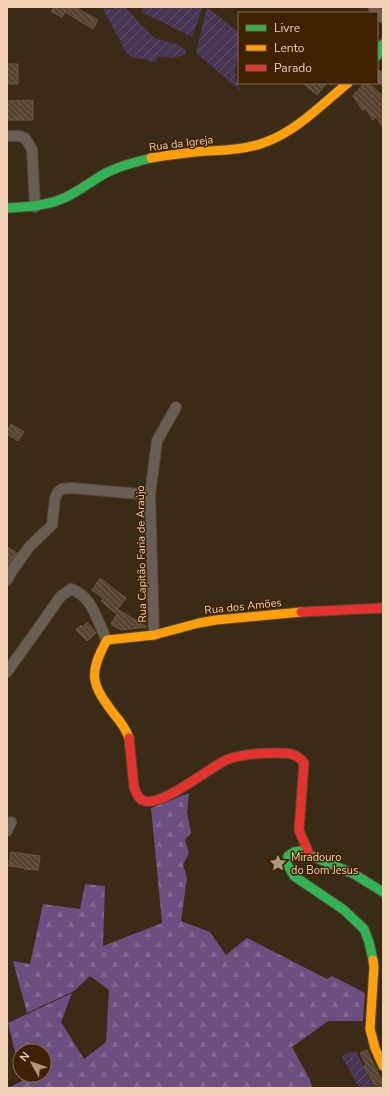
<svg xmlns="http://www.w3.org/2000/svg" width="390" height="1095" font-family="'Nunito Sans',sans-serif">
<style>
.forest{fill:url(#forest-firs)}
.garden{fill:url(#garden-furrows)}
.building{fill:url(#building-back-hatch);stroke:#6b5646}
.lines{fill:none;stroke-linecap:round;stroke-linejoin:round}
.street-casing{stroke:#584836;stroke-width:12}
.fast-casing{stroke:#584836;stroke-width:11}
.slow-casing{stroke:#584836;stroke-width:11}
.jam-casing{stroke:#584836;stroke-width:11}
.street{stroke:#685e53;stroke-width:10}
.fast{stroke:#30b455;stroke-width:9}
.slow{stroke:#ff9f0a;stroke-width:9}
.jam{stroke:#e5322d;stroke-width:9}
.labels{text-anchor:middle;stroke-width:3;stroke-linejoin:round;paint-order:stroke}
.street-label{font-size:11px;fill:#f0d1b3;stroke:#3e2200}
.poi-label{font-size:11px;fill:#f0d1b3;stroke:#3e2200;text-anchor:start}
</style>
<defs>
<pattern id="forest-firs" width="22" height="20" patternUnits="userSpaceOnUse"><rect width="22" height="20" fill="#6b4f80"/><path d="M5 1l3.5 6h-7zM16 11l3.5 6h-7z" fill="#806790"/></pattern>
<pattern id="garden-furrows" width="10" height="10" patternUnits="userSpaceOnUse"><rect width="10" height="10" fill="#493554"/><path d="M-1 1l2-2M0 10L10 0M9 11l2-2" fill="none" stroke="#64516a"/></pattern>
<pattern id="building-back-hatch" width="6" height="6" patternUnits="userSpaceOnUse"><rect width="6" height="6" fill="#584433"/><path d="M-1 5l2 2M0 0l6 6M5-1l2 2" fill="none" stroke="#705e4e"/></pattern>
</defs>
<rect width="100%" height="100%" fill="#3a2b17"/>
<path class="forest" d="M189,793L187,813L191,833L185,840L189,853L183,865L187,878L181,921L210,932L226,955L247,938L327,979L332,976L365,993L363,1021H328L292,1047L310,1080L312,1088H8L22,1081L21,1075H44V1051H20V1072L8,1023L72,993L61,1022L84,1059L106,1042L109,990L90,976L74,991L27,1013L13,961L30,964L43,904L80,909L85,884L105,886L103,946L162,923L151,808Z"/>
<path class="garden" d="M105,7L108,9H113L115,7H125L154,38L176,44L186,50L185,55L172,58L158,56L156,62H151L146,59L134,58L127,54L103,9Z
M144,7H202L199,18L192,37L141,12Z
M207,7L239,33V55L235,69L236,79L241,91L196,53Z
M356,1051L374,1088H359L342,1057L350,1052L352,1053Z"/>
<path class="building" d="M54,7H75L98,20L93,29L65,12L62,17L51,12Z
M7,64H18V84H7Z
M303,83H327L317,95Z
M364,83H368L383,96V127L376,117L373,120L365,108L363,111L353,96Z
M33,100V120H7V101Z
M11,424L24,432L18,441L7,434V431Z
M7,547L17,553L7,567Z
M100,578L126,598L115,613L101,601L103,598L92,590Z
M119,610L147,627L121,630L111,624Z
M87,622L96,633L87,641L76,630L81,625L83,627Z
M11,852L40,856L38,870L24,869V868L9,866Z
M367,1050L383,1083V1088H376L364,1066L366,1065L360,1053Z"/>
<g class="lines">
<g class="street-casing">
<path id="street" d="M373,7L383,18
M377,75L383,80
M7,136H19L25,138L32,149L35,207
M7,580L12,571L29,547L52,525L55,498L58,492L62,489L72,488L150,495
M154,635L150,495L157,441L176,407
M7,672L61,596L71,589C93,596 97,622 107,640
M7,831L11,822"/>
</g>
<g class="fast-casing">
<path id="fast" d="M377,56L383,44
M7,208C26,207 44,206 62,199C77,193 90,182 104,174C119,166 135,162 151,158
M373,960L369,942L364,929L344,910L294,876L287,864L288,856L294,852L300,851L354,874L383,892"/>
</g>
<g class="slow-casing">
<path id="slow" d="M151,158C170,155 190,152 209,151C228,150 248,149 266,142C298,130 322,104 348,83
M129,738C126,729 120,721 114,714C91,684 88,674 107,640L154,635L199,623L216,620L301,612
M373,960L374,967L370,1029L375,1048L383,1066"/>
</g>
<g class="jam-casing">
<path id="jam" d="M301,612L383,608
M129,738L134,787C136,792 137,797 142,800C158,810 209,768 226,760C241,754 258,753 274,753C286,753 296,752 304,763L299,830L309,854"/>
</g>
<use href="#street" class="street"/>
<use href="#fast" class="fast"/>
<use href="#slow" class="slow"/>
<use href="#jam" class="jam"/>
</g>
<defs>
<g id="sight-bare" transform="scale(1.38)"><path d="M0-6L1.8-2.2L6-1.7L2.9 1.2L3.7 5.4L0 3.3L-3.7 5.4L-2.9 1.2L-6-1.7L-1.8-2.2Z" fill="#b0977c" stroke="#3e2200" stroke-width="2.5" paint-order="stroke"/></g>
</defs>
<g fill-rule="evenodd">
<use href="#sight-bare" x="278" y="863"/>
</g>
<g class="labels">
<g class="street-label">
<text transform="translate(181 143) rotate(-7)" y="4">Rua da Igreja</text>
<text transform="translate(141 554) rotate(-91)" y="4">Rua Capitão Faria de Araújo</text>
<text transform="translate(243 606) rotate(-6)" y="4">Rua dos Amões</text>
</g>
<g class="poi-label">
<text x="291" y="861">Miradouro<tspan x="291" dy="13">do Bom Jesus</tspan></text>
</g>
</g>
<rect width="390" height="1095" fill="none" stroke="#f0d1b3" stroke-width="16"/>
<rect x="238" y="12" width="140" height="72" fill="#3e2200" stroke="#856848"/>
<rect x="246" y="25" width="20" height="6" fill="#30b455" stroke="#856848"/>
<text x="274" y="32" font-size="12" fill="#f0d1b3">Livre</text>
<rect x="246" y="45" width="20" height="6" fill="#ff9f0a" stroke="#856848"/>
<text x="274" y="52" font-size="12" fill="#f0d1b3">Lento</text>
<rect x="246" y="65" width="20" height="6" fill="#e5322d" stroke="#856848"/>
<text x="274" y="72" font-size="12" fill="#f0d1b3">Parado</text>
<g transform="translate(32 1063) rotate(310)"><circle r="19" fill="#3e2200" stroke="#856848"/>
<path d="M0-3L7 15L0 10L-7 15Z" fill="#b0977c"/>
<text y="-6" font-size="11" font-weight="bold" text-anchor="middle" fill="#f0d1b3">N</text>
</g>
</svg>
